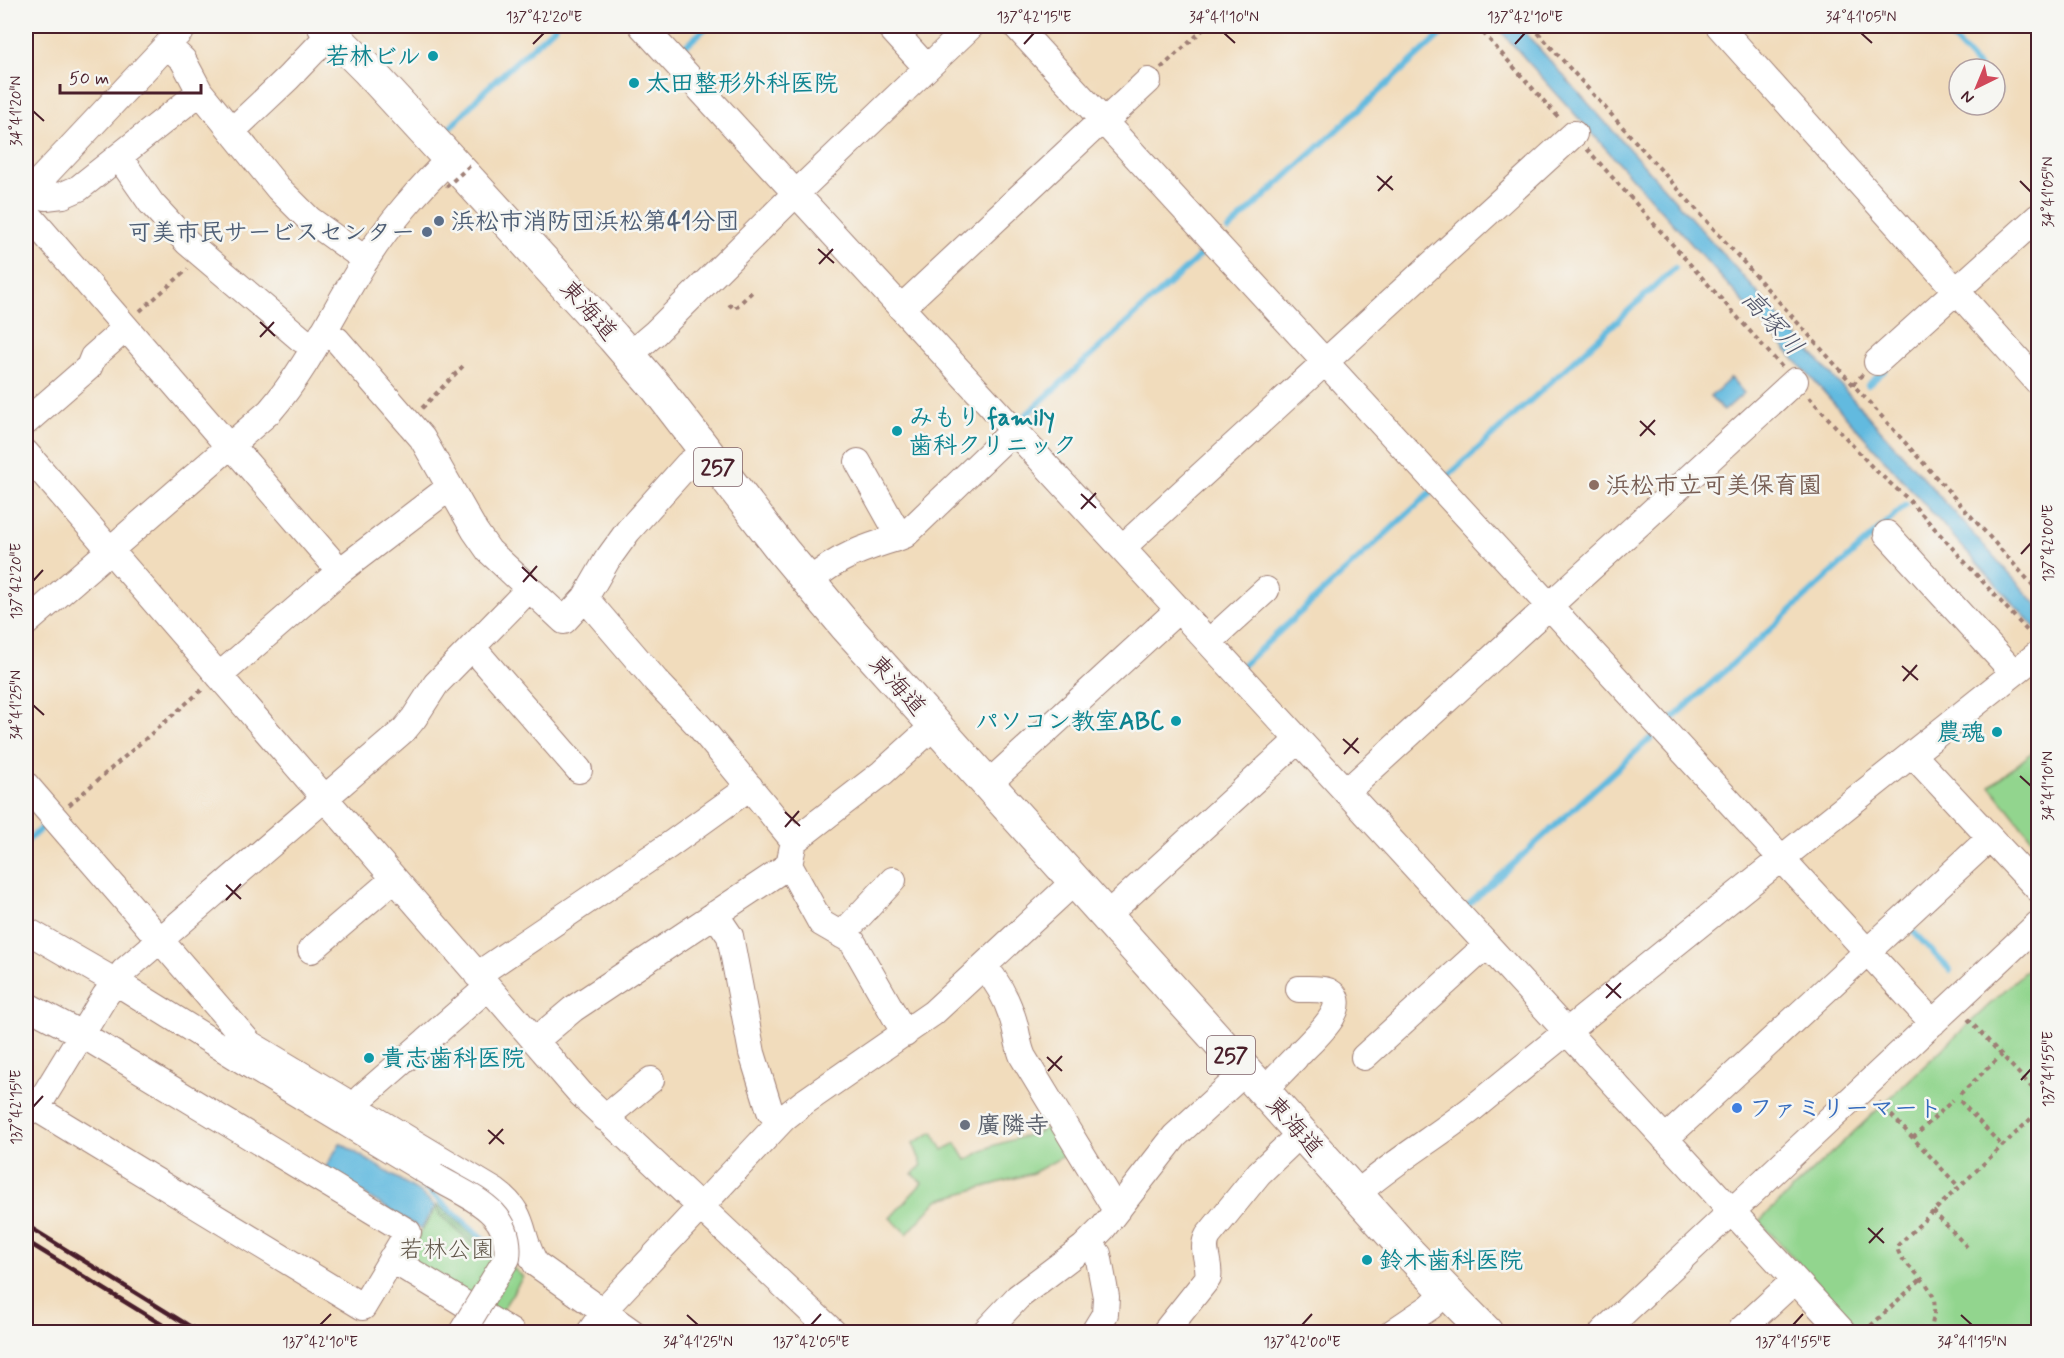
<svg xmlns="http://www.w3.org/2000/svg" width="2064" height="1358" font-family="Mynerve,'Klee One',sans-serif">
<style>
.green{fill:#92d58e;stroke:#6e7a5c;stroke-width:1.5}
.forest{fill:#75b679;stroke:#606a52;stroke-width:1.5}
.water{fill:#62badf;stroke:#566c85;stroke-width:1.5}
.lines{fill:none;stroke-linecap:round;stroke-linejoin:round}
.stream{stroke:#62badf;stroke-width:6}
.minor-casing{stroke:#9e7e74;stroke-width:28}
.highway-casing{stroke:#9e7e74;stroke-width:35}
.path{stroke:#9e7e74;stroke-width:4;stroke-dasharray:4.5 4.5;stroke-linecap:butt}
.minor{stroke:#fff;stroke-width:26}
.highway{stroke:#fff;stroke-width:33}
.rail{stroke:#4a1f2b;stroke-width:4.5}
.minor-bridge-casing{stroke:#9e7e74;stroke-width:28;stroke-linecap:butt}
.path-bridge{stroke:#9e7e74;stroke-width:4;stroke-dasharray:4.5 4.5;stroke-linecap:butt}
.minor-bridge{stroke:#fff;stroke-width:26}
.ticks{fill:none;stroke:#4a1f2b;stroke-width:2}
.culture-dot{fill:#0f9aa8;stroke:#f6f6f2;stroke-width:2}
.service-dot{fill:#5c6f8a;stroke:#f6f6f2;stroke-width:2}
.education-dot{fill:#8d6e63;stroke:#f6f6f2;stroke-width:2}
.shop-dot{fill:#3f7fe0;stroke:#f6f6f2;stroke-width:2}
.worship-dot{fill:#6b7280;stroke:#f6f6f2;stroke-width:2}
.labels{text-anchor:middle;stroke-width:5;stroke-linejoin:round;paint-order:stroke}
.shield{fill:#f6f6f2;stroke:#7e6067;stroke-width:1.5}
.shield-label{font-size:22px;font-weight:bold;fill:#4a1f2b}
.culture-label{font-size:24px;font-weight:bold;fill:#0d838f;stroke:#f6f6f2;text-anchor:start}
.service-label{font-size:24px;font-weight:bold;fill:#4e5e75;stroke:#f6f6f2;text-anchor:start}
.street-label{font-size:24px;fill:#4a1f2b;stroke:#f6f6f2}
.education-label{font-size:24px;font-weight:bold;fill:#785e54;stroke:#f6f6f2;text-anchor:start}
.shop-label{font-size:24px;font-weight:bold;fill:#366cbe;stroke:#f6f6f2;text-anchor:start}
.worship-label{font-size:24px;font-weight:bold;fill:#5b616d;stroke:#f6f6f2;text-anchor:start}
.park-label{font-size:24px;fill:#605649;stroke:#f6f6f2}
.water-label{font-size:26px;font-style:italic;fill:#52556a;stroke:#f6f6f2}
.neatline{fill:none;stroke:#4a1f2b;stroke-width:2}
.ticks-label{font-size:15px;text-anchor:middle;fill:#4a1f2b}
</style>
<rect width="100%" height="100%" fill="#f6f6f2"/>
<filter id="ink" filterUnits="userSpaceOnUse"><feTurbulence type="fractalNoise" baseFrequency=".0167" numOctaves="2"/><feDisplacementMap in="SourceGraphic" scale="12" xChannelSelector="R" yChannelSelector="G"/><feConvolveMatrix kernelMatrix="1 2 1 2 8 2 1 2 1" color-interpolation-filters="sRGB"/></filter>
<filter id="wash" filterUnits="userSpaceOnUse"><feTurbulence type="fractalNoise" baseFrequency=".008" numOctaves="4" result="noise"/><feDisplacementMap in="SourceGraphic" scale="24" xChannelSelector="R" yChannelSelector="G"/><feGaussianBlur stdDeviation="1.35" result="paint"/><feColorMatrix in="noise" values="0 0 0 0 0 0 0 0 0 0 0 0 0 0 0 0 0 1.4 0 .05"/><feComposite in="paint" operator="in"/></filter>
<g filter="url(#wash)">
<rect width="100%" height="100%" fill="#f1dcbc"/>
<path class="green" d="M2038,748V847L1990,786Z
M2038,959V1332H1862L1759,1221Z
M1056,1123L1073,1151L1033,1173L938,1200L907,1234L890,1218L922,1183L913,1174L922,1165L913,1143L933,1132L943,1150L956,1143L966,1160L992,1146L1038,1132Z
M439,1203L523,1277L499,1315L410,1261L408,1253Z"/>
<path class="forest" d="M441,1207L485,1244V1250L482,1252L479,1250L439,1214L438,1208Z"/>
<path class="water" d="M1496,26H1519L2038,606V631Z
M1731,378L1744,393L1724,411L1710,397Z
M340,1143L418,1191L435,1206L421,1229L324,1170Z"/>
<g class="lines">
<path class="stream" d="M1941,26L1980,69
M681,50L708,26
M1995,86L1999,91
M450,128L485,90L556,26
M1228,230L1450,26
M1868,385L1885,370
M1025,416L1207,249
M1446,478L1675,268
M1243,665L1430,493
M1670,721L1906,505
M26,842L47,823
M1466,907L1653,736
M1906,924L1950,970
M413,1177L489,1244"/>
</g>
</g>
<g filter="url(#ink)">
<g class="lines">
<g class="minor-casing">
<path id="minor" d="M642,26L1843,1332
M889,26L927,68
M1016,26L1933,1023
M1719,26L2038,382
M167,45L183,60L200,92L278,188L309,219L366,260
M1104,122L1148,81
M232,131L288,78L331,33
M119,157L151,203L187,242L301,339L313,346
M35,186L46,197L63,195L79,188L200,92
M26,195L185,26
M26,212L224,441L237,452L340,571
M901,308L1102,120
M323,332L337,340L422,438L475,531L489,551L564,621L585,598L607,560L628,531L688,464L706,451
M629,355L655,333L786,203L971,26
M1877,362L2038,217
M26,422L89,367L93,357L126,328
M26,453L581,1094L833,1332
M858,462L900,537L905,535L1014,430
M1887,534L2014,673
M1122,548L1574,134
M808,582C838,557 863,548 900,537
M585,598L656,681L700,727L794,841
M26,623L270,411C308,367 334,310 365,261C387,226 420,187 450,159
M1209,642L1266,590
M472,647L579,770
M219,676L340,571L450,487
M1912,754L2038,889
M988,784L1179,609
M26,785L250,1044
M1346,792L1795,381
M715,914L730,936L752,1053L770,1111L780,1122
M1106,916L1298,740
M26,930L116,982L253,1067L434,1176
M843,936L848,928L893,880
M311,950L394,879
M984,966C996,980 1006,998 1012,1016C1017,1029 1017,1044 1023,1057L1111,1202L1119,1208
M477,975L668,846L750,787
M1299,989C1308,989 1319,988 1328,991C1355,1004 1311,1041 1301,1052
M26,1005L81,1034L408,1232L363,1307L26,1102
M905,1034L852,941L821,923L789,865L794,841L882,773L935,725
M535,1041L573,1009L789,865
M1364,1057L1487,945
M240,1059L250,1044L496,1192C528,1215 518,1236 536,1264L632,1332
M1263,1091L1295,1058
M355,1107L362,1097L488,987
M36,1109L105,996L124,971L405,729L414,718L436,684L529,589
M605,1118L651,1080
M1665,1139L1990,838
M1357,1194C1393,1162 1435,1138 1473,1108C1660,955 1849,804 2038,654
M1089,1243L1098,1254L1106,1297L1105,1314L1094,1332
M391,1259L511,1332
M1742,1329L1795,1280
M590,1332L611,1302L784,1118L803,1103L933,1013L1075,881
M985,1332L1018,1297L1084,1247L1103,1228L1175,1136L1246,1071
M1165,1332L1208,1278C1211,1263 1200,1250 1208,1236L1259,1173L1301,1133
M1393,1332L1430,1307L1446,1292
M1603,1332L2038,924"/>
</g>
<g class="highway-casing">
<path id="highway" d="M324,26L368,70L613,337L657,388L783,551L845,625L1408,1252L1486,1332"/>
</g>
<path class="path" d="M1477,26L1560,119
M1532,26L2038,591
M1161,68L1207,26
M1587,149L1782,367
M729,304L734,309L752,292
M140,311L188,269
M1853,384L1863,374
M1809,397L1873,468L1908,499L2031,635
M422,408L466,363
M69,805L204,688
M1968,1019L2038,1094
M1960,1094L2002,1055
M1960,1101L2002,1146
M1879,1102L1959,1187
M1913,1138L1953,1100
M1933,1211L1969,1249
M1864,1332L1922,1278
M1931,1332C1932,1322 1936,1310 1934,1300C1930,1278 1898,1264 1897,1246L2038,1112"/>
<use href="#minor" class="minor"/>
<use href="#highway" class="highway"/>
<path class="rail" d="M26,1225L199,1332
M26,1241L174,1332"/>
<g class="minor-bridge-casing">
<path id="minor-bridge" d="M434,1176C468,1197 513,1210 507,1258L462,1332"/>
</g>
<path class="path-bridge" d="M446,187L473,163"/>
<use href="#minor-bridge" class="minor-bridge"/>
</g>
</g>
<path class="ticks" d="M1224,33L1235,43M1861,33L1872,43M533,44L544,33M1024,44L1034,33M1515,44L1525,33M33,111L44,121M1377,176L1393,190M2020,181L2031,192M1378,191L1392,176M818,249L834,263M819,264L833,249M260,322L275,336M260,337L274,322M1640,421L1655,435M1640,436L1655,420M1081,494L1096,508M1081,509L1096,493M2021,554L2031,543M522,567L537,581M33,581L43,570M523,582L537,566M1902,666L1918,680M1903,681L1917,665M33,705L44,715M1343,739L1359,753M1344,754L1358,738M2020,776L2031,786M785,812L800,826M785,827L799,811M226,885L241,899M226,900L241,884M1606,984L1621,998M1606,998L1621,983M1047,1057L1062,1071M1048,1071L1062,1056M2021,1080L2031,1069M33,1107L43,1096M488,1130L504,1144M489,1144L503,1129M1868,1228L1884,1243M1869,1243L1883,1228M687,1315L698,1325M1961,1315L1972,1325M320,1325L331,1314M811,1325L821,1314M1302,1325L1312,1314M1793,1325L1803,1314"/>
<g class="culture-dot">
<circle cx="433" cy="56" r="6"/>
<circle cx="634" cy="83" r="6"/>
<circle cx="897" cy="431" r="6"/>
<circle cx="1176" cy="721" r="6"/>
<circle cx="1997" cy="732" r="6"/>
<circle cx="369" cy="1058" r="6"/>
<circle cx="1367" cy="1260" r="6"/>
</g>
<g class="service-dot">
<circle cx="439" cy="221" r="6"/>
<circle cx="427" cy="232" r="6"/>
</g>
<circle class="education-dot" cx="1594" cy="485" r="6"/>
<circle class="shop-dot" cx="1737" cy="1108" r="6"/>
<circle class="worship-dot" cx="965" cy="1125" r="6"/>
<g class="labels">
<g class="shield">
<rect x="694" y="448" width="48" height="38" rx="4.5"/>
<rect x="1207" y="1036" width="48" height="38" rx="4.5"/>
</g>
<g class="shield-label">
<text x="718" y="475">257</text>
<text x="1231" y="1063">257</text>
</g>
<g class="culture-label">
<text x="421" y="64" text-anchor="end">若林ビル</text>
<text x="646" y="91">太田整形外科医院</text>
<text x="909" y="425">みもり family<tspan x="909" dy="28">歯科クリニック</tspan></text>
<text x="1164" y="729" text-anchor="end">パソコン教室ABC</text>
<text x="1985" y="740" text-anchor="end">農魂</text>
<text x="381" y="1066">貴志歯科医院</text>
<text x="1379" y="1268">鈴木歯科医院</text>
</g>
<g class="service-label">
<text x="451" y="229">浜松市消防団浜松第41分団</text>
<text x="415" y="240" text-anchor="end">可美市民サービスセンター</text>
</g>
<g class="street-label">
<text transform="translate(589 310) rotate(48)" y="8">東海道</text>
<text transform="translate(898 685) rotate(48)" y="8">東海道</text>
<text transform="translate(1295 1126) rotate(48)" y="8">東海道</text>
</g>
<g class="education-label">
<text x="1606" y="493">浜松市立可美保育園</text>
</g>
<g class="shop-label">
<text x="1749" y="1116">ファミリーマート</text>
</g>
<g class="worship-label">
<text x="977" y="1133">廣隣寺</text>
</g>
<g class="park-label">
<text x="447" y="1257">若林公園</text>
</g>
<g class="water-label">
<text transform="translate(1773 322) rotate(48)" y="9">高塚川</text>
</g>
</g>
<rect width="2064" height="1358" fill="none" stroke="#f6f6f2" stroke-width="66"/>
<g transform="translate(1977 87) rotate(223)"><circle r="28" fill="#f6f6f2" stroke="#b1a0a2" stroke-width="1.5"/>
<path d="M0-4.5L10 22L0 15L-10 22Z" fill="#d1495b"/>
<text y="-9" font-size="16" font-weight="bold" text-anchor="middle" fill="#4a1f2b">N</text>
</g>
<path d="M60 84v9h141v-9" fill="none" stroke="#4a1f2b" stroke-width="3"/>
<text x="69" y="84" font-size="18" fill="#4a1f2b" stroke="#f6f6f2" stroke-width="4.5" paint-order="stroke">50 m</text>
<rect x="33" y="33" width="1998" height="1292" class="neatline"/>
<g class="ticks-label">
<text x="544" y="22">137°42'20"E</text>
<text x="1034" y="22">137°42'15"E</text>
<text x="1224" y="22">34°41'10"N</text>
<text x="1525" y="22">137°42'10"E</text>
<text x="1861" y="22">34°41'05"N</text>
<text transform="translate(16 111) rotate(-90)" y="5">34°41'20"N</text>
<text transform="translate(2048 192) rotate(-90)" y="5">34°41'05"N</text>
<text transform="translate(2048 543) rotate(-90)" y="5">137°42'00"E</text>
<text transform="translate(16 581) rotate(-90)" y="5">137°42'20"E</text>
<text transform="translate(16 705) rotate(-90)" y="5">34°41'25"N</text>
<text transform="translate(2048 786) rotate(-90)" y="5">34°41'10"N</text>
<text transform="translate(2048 1069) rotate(-90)" y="5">137°41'55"E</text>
<text transform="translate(16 1107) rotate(-90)" y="5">137°42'15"E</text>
<text x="320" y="1347">137°42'10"E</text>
<text x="698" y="1347">34°41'25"N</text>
<text x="811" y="1347">137°42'05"E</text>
<text x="1302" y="1347">137°42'00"E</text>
<text x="1793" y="1347">137°41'55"E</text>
<text x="1972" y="1347">34°41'15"N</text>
</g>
</svg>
